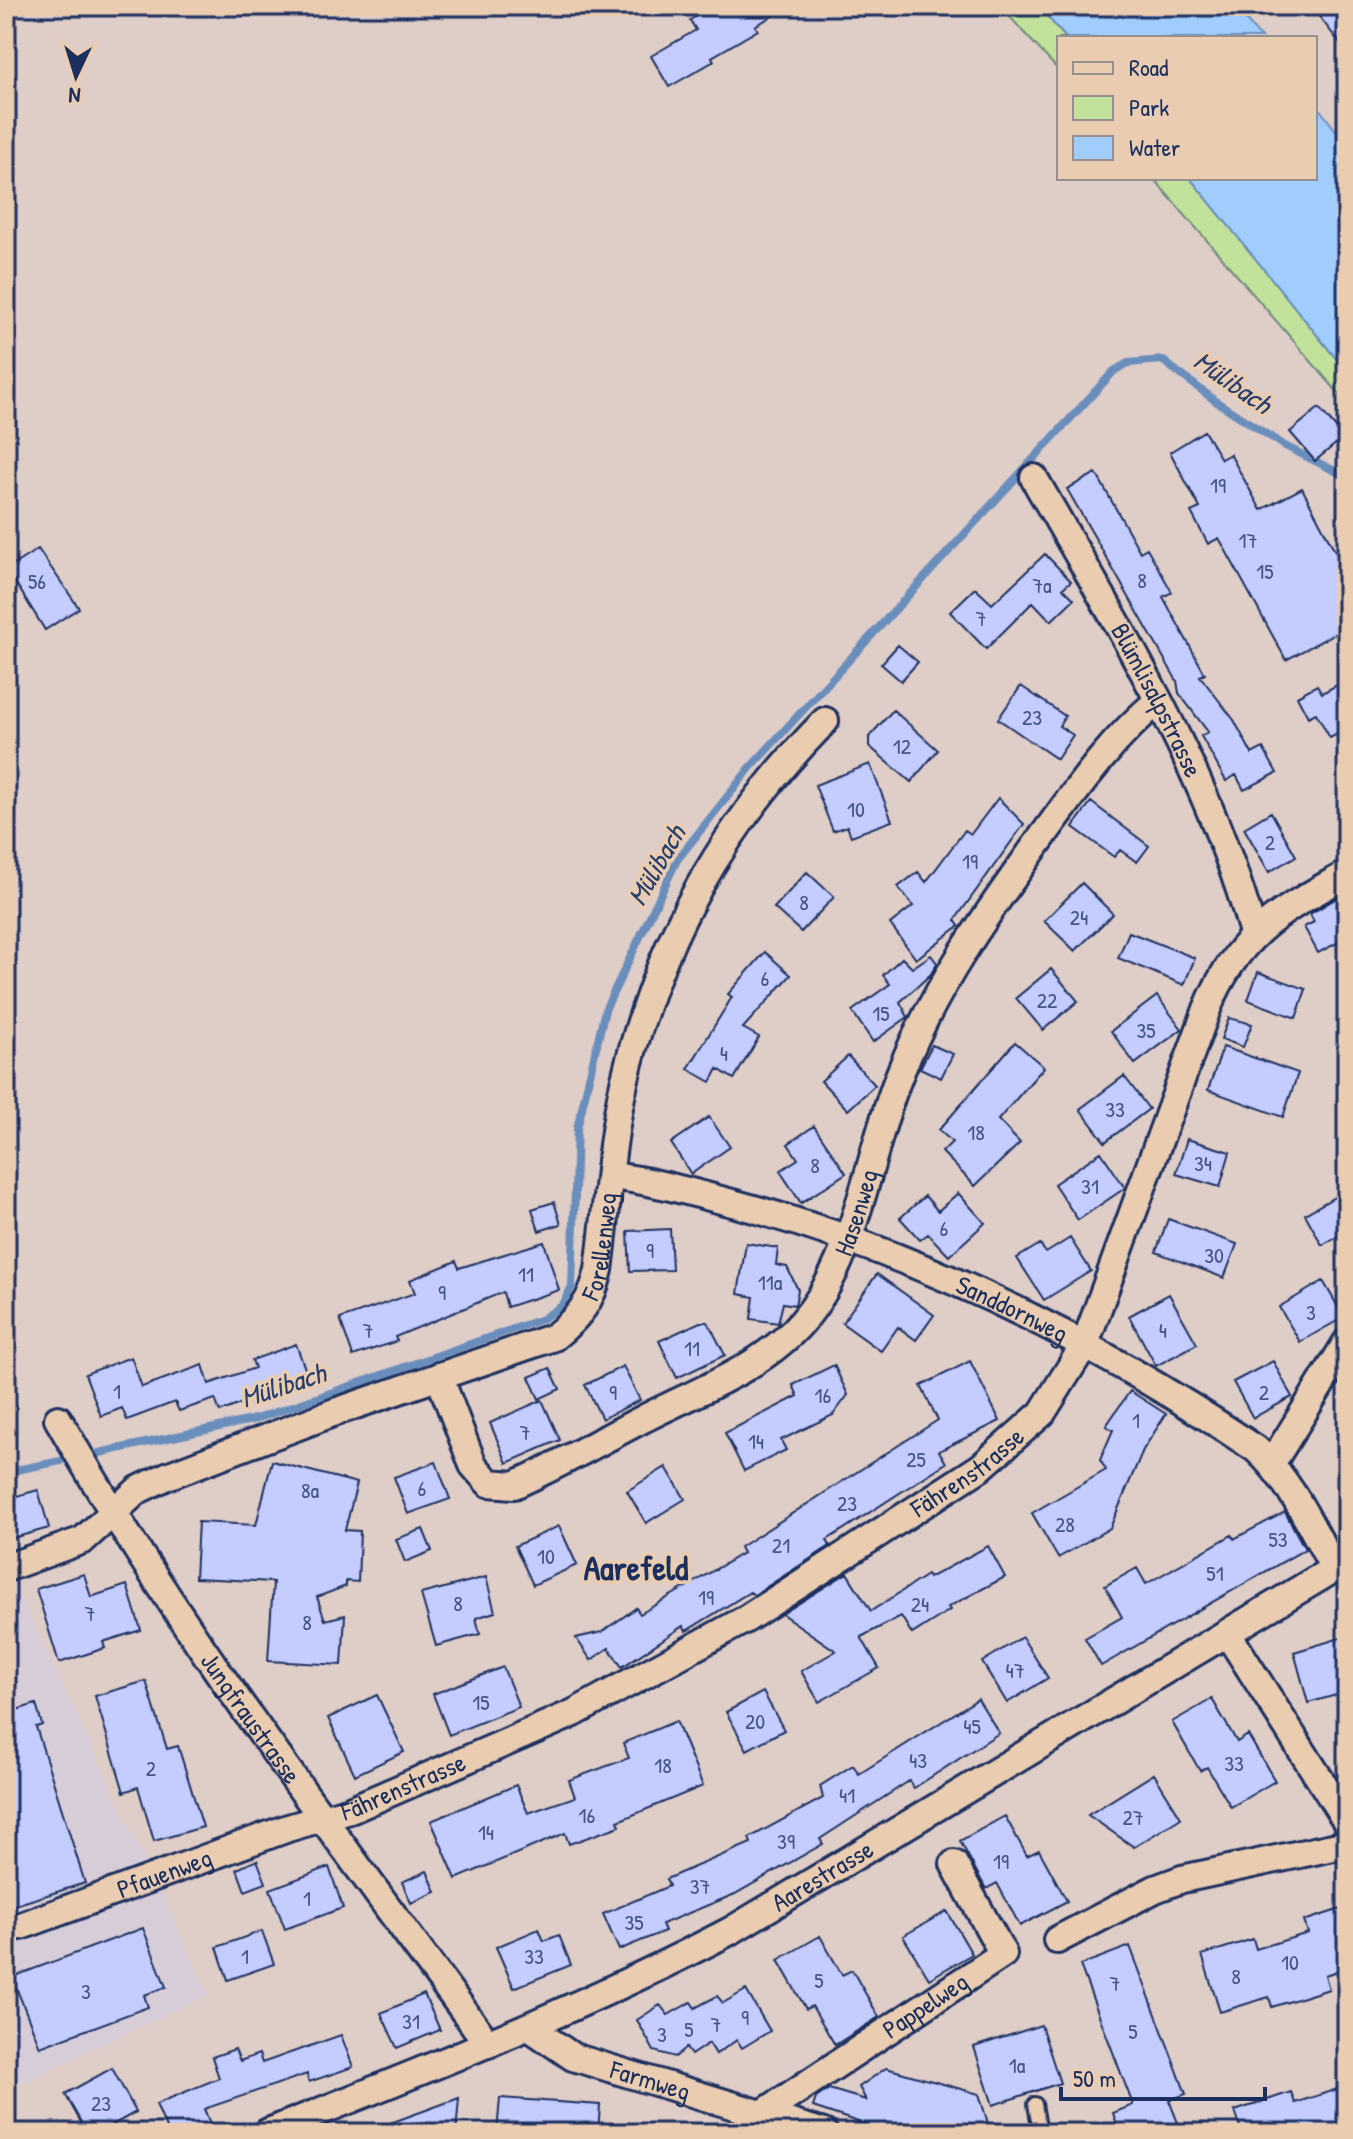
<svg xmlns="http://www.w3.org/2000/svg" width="1353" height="2139" font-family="'Patrick Hand',sans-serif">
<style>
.built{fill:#d7cdd8}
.green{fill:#c2e19a;stroke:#6e887c;stroke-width:2}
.water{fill:#a0cdfb;stroke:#6b8ebc;stroke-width:2}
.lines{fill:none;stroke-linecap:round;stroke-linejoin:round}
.stream{stroke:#6b8ebc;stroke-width:8}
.building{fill:#c4cdfe;stroke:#1b2f5e;stroke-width:2}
.lane-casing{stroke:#1b2f5e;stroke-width:18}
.street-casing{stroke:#1b2f5e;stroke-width:32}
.lane{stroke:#eacdb1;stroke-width:12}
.street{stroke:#eacdb1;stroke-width:26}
.labels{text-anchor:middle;stroke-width:7;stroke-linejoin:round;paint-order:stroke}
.number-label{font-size:22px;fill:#455686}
.street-label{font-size:26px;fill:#1b2f5e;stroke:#eacdb1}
.water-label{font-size:28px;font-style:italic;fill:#283f6e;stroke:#eacdb1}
.district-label{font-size:34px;font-weight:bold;fill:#1b2f5e;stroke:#eacdb1}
</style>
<rect width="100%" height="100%" fill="#dfcdc8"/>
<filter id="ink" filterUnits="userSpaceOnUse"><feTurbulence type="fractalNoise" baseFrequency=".0125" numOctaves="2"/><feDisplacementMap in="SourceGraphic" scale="16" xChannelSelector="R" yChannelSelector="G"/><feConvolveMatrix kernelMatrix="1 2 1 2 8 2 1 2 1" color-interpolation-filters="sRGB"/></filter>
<g filter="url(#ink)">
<path class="built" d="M6,1566L209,1994L6,2090Z"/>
<path class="green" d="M1000,6H1038L1066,38H1059V71Z
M1153,178H1190L1205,196L1347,372V403Z"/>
<path class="water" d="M1038,6H1234L1261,38H1066Z
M1315,103L1347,145V372L1190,178H1315Z"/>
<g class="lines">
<path class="stream" d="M99,1453L256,1419L542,1319L563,1305L572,1286L577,1129L605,1010L677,860L750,768L1114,371L1128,363L1162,360L1217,402L1285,446L1347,477
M6,1472L61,1461"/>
</g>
<path class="building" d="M713,6H790L755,26L758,30L712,57L714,61L669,87L651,56L696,30L690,20Z
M1311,6H1339L1347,16V52Z
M1319,408L1344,437L1315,461L1290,432Z
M1204,431L1221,459L1230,454L1261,510L1302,488L1347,574V627L1286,660L1219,538L1208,544L1191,512L1200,508L1170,452Z
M1096,473L1140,552L1147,548L1172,592L1163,597L1205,674L1200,676L1234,720L1252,754L1263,748L1277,773L1244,790L1236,775L1226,781L1201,736L1208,732L1179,693L1177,681L1067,489Z
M38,549L79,608L45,630L7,569Z
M1045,554L1071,581L1063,588L1074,599L1051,621L1033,602L986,649L950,612L975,588L992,604Z
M898,645L918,662L901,681L881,664Z
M1347,680V729L1330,738L1316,713L1308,717L1297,696L1317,685L1322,693Z
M1021,686L1065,716L1059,726L1073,735L1057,759L998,719Z
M893,710L938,750L911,782L869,746V737Z
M870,764L892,821L851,836L847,826L833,831L815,785Z
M998,798L1024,824L955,920L959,926L916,959L890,924L913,906L898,887L918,872L926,882L965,830L971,834Z
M1091,802L1149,846L1137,862L1120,850L1114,857L1073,827Z
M1271,812L1296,856L1269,872L1244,828Z
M807,872L834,897L801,932L774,908Z
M1082,883L1113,914L1075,951L1044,921Z
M1347,892V938L1318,953L1304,927L1314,922L1310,914Z
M1129,932L1195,958L1184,985L1118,958Z
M765,952L791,975L743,1028L759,1037L734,1079L718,1069L711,1082L688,1069L732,997L728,994Z
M931,955L937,963L931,974L900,1002L908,1017L873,1042L852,1011L890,984L883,975L902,958L912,968Z
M1051,969L1078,1001L1043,1030L1016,998Z
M1258,972L1306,989L1296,1018L1248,1000Z
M1157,996L1182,1029L1135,1064L1111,1031Z
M1229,1018L1252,1024L1243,1047L1221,1039Z
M1015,1042L1044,1067L998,1120L1020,1143L975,1186L942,1152L952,1142L939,1130Z
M932,1045L953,1054L941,1078L920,1068Z
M1223,1047L1298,1073L1283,1117L1208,1090Z
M848,1056L875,1085L848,1110L821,1081Z
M1124,1076L1149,1109L1105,1142L1080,1109Z
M709,1117L730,1147L691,1174L671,1143Z
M814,1126L846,1173L801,1203L780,1171L798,1159L788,1144Z
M1187,1139L1230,1152L1220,1187L1176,1174Z
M1101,1152L1125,1188L1078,1220L1054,1184Z
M1347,1190V1231L1322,1245L1305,1214Z
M958,1193L985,1223L949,1256L928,1234L920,1240L900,1218L925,1196L938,1211Z
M554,1202L561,1224L539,1231L532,1209Z
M1168,1219L1237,1244L1224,1278L1156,1252Z
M670,1229L672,1270L630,1271L628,1231Z
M1070,1238L1091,1271L1044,1300L1017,1258L1040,1244L1046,1253Z
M544,1242L559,1290L507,1307L503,1292L395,1337L397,1341L353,1356L340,1319L415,1293L410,1280L456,1261L459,1268Z
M746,1243L778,1248L776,1265L787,1267L798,1290L795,1305L783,1303L778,1323L751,1319L754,1297L738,1294Z
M877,1274L934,1315L916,1340L898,1327L881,1351L842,1323Z
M1323,1281L1344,1317L1300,1342L1279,1307Z
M1169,1294L1197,1344L1156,1366L1129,1316Z
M700,1322H708L725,1355L677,1378L659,1341Z
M296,1344L308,1377L220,1412L215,1399L179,1411L175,1402L127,1420L122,1408L101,1416L85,1374L131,1357L142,1387L203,1365L209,1384L255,1368L252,1360Z
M970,1361L1000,1421L939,1451L946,1463L827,1540L830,1546L754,1595L750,1592L686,1631L683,1626L622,1667L609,1648L591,1660L576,1638L602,1632L636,1608L640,1614L743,1553L740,1547L938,1420L921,1386Z
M1273,1361L1292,1397L1253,1418L1233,1382Z
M834,1365L848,1395L833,1415L781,1440L786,1450L744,1471L725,1433L798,1396L793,1385Z
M623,1366L640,1400L602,1419L585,1385Z
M550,1368L560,1389L539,1399L529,1377Z
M1130,1391L1166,1414L1143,1450L1110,1528L1058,1558L1032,1513L1106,1470L1100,1460L1113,1430L1106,1426Z
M542,1400L560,1440L507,1463L490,1423Z
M272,1461L357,1483L345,1530L360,1531L358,1582L346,1581V1586L317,1597L325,1620L345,1615L342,1665L268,1661L273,1582L195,1578L198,1522L256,1525Z
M436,1462L450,1499L408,1514L394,1477Z
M666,1467L685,1499L646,1523L627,1491Z
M38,1490L49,1528L6,1540V1499Z
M1285,1512L1305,1549L1101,1666L1085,1638L1122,1617L1105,1586L1137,1568L1146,1584L1232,1535L1234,1539Z
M559,1526L577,1565L533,1585L515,1546Z
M423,1529L432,1551L405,1562L396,1539Z
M988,1546L1005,1577L948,1607L950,1610L912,1634L901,1616L861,1637L879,1668L819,1702L801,1671L836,1651L782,1614L847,1573L871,1611L927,1575L929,1578Z
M84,1574L91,1597L127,1585L141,1630L103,1642L105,1648L59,1663L36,1589Z
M486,1577L495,1612L476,1618L480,1634L436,1646L421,1594Z
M1347,1636V1692L1308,1703L1294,1652Z
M1022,1637L1048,1678L1007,1703L982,1662Z
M503,1667L519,1707L449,1735L433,1694Z
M146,1681L167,1749L178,1746L203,1827L154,1841L138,1787L124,1792L95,1696Z
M763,1692L784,1730L747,1750L726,1712Z
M377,1695L404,1752L355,1775L328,1718Z
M978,1699L999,1733L914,1788L909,1781L820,1839L823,1844L735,1894L662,1924L665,1931L619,1950L603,1914L669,1886L666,1879L751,1843L749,1838L823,1798L820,1786L853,1765L859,1774Z
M1212,1699L1237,1742L1248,1735L1275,1781L1231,1807L1207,1767L1200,1771L1172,1722Z
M36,1704L42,1725L36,1727L85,1883L6,1908V1713Z
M676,1721L703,1786L618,1821L620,1826L569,1844L565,1833L456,1879L431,1821L516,1785L528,1813L575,1797L569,1780L629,1758L623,1743Z
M1154,1774L1181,1818L1134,1847L1088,1815Z
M1005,1816L1027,1856L1039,1850L1067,1901L1020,1926L997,1883L986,1889L960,1841Z
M257,1860L266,1883L245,1891L237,1869Z
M329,1867L343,1908L285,1929L270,1889Z
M427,1871L436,1892L411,1903L402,1882Z
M1347,1907V1968L1325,1975L1329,1989L1272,2007L1269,1997L1220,2012L1202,1955L1253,1939L1256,1949L1308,1933L1304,1921Z
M947,1911L972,1954L929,1979L903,1936Z
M143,1928L166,1987L144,1995L148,2007L40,2047L12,1977Z
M539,1929L544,1941L559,1935L571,1965L514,1988L496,1947Z
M262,1931L274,1964L228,1980L217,1947Z
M820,1936L842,1975L852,1970L879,2017L835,2045L812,2006L806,2009L778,1960Z
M1130,1946L1186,2094L1169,2100L1182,2133H1120L1113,2113L1133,2105L1080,1965Z
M746,1990L770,2031L742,2048L737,2040L716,2054L709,2043L691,2055L686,2048L675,2057L654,2051L637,2020L660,2005L668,2015L691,2002L695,2008L717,1996L723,2003Z
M424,1994L440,2030L397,2048L381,2013Z
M1041,2025L1060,2083L993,2105L974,2047Z
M341,2035L353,2067L309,2082L307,2074L204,2109L214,2133H168L156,2104L219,2078L212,2057L235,2049L240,2061L259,2054L262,2063Z
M112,2068L136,2112L98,2133H87L65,2094Z
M886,2068L979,2094L991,2133H891L813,2107L816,2098L829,2089L866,2100L859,2087Z
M1347,2086V2133H1242L1235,2111L1291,2092L1295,2103Z
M459,2098L456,2133H371V2130Z
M500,2098L600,2105L598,2133H497Z"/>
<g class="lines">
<g class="lane-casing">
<path id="lane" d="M1035,2104L1040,2133"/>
</g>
<g class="street-casing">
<g id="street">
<path id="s1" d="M1034,478C1118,625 1208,770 1253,933"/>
<path id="s2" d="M611,1176C654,1181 694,1193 736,1204C921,1254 1097,1342 1256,1449C1291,1481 1311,1527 1334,1568"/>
<path id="s3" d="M439,1376L473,1465L489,1483L514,1485C558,1466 600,1441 643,1419C697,1391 761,1369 802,1322C857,1259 868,1153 899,1076C934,987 989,910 1045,833C1080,785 1112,739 1158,701"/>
<path id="s4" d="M58,1419C183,1639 339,1839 488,2044"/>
<path d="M1272,1463L1347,1342"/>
<path id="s5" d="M6,1568L83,1540L138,1490L167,1476L335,1412L554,1337C579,1317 592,1301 599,1270C607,1208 610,1144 624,1083C658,939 723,825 825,721"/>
<path d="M1228,1634L1347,1822"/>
<path id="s6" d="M6,1928L21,1926L288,1828L350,1810L574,1713L746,1619L981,1467L1042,1413L1085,1344L1207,1009C1238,933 1278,913 1347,874"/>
<path d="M1057,1940L1155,1889L1182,1879L1347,1844"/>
<path id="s7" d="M529,2027L573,2057L824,2133"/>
<path id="s8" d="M762,2114L1003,1954L954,1864"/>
<path id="s9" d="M266,2133C424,2070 582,2009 732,1930L1347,1561"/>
</g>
</g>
<use href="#lane" class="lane"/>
<use href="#street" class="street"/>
</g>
</g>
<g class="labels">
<g class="number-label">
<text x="1218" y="493">19</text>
<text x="1248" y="548">17</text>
<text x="1265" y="579">15</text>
<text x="1142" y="588">8</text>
<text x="37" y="589">56</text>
<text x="1042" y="593">7a</text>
<text x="981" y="626">7</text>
<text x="1032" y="725">23</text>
<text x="902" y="754">12</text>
<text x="856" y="817">10</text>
<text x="1270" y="850">2</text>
<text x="970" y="869">19</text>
<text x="804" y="910">8</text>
<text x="1079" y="925">24</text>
<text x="765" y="986">6</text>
<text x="1047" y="1008">22</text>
<text x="881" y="1021">15</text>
<text x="1146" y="1038">35</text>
<text x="724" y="1061">4</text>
<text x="1115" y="1117">33</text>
<text x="976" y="1140">18</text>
<text x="1203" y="1171">34</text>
<text x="815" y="1173">8</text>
<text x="1090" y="1194">31</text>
<text x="944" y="1236">6</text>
<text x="650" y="1258">9</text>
<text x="1214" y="1263">30</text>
<text x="526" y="1282">11</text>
<text x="770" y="1290">11a</text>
<text x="442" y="1300">9</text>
<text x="1311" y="1320">3</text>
<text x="368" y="1338">7</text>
<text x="1163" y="1338">4</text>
<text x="692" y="1356">11</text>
<text x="117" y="1399">1</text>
<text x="613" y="1400">9</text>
<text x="1264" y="1400">2</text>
<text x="823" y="1403">16</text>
<text x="1136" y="1428">1</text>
<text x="525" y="1440">7</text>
<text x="756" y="1449">14</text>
<text x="916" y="1467">25</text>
<text x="422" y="1496">6</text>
<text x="310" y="1498">8a</text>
<text x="847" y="1511">23</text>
<text x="1065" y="1532">28</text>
<text x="1278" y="1547">53</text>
<text x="781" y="1553">21</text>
<text x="546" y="1564">10</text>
<text x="1215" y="1581">51</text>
<text x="706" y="1605">19</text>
<text x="458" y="1611">8</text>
<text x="920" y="1612">24</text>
<text x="90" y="1621">7</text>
<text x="307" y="1630">8</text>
<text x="1015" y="1678">47</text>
<text x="481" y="1710">15</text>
<text x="755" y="1729">20</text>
<text x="972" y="1734">45</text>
<text x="918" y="1768">43</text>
<text x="1234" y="1771">33</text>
<text x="663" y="1773">18</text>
<text x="151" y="1776">2</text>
<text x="847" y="1803">41</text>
<text x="587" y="1823">16</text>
<text x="1133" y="1825">27</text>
<text x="486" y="1840">14</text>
<text x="786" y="1849">39</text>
<text x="1001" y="1869">19</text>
<text x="700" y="1894">37</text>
<text x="307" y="1906">1</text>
<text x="634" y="1930">35</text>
<text x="245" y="1964">1</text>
<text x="534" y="1964">33</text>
<text x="1290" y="1970">10</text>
<text x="1236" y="1984">8</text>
<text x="819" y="1988">5</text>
<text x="1115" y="1991">7</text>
<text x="86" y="1999">3</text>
<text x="745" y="2025">9</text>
<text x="411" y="2029">31</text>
<text x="716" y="2032">7</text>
<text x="689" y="2037">5</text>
<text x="1133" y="2039">5</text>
<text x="662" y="2042">3</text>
<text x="1017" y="2073">1a</text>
<text x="101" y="2111">23</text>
</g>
<g class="street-label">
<text dy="9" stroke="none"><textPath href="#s1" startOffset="254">Blümlisalpstrasse</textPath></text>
<text dy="9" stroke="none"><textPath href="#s3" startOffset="600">Hasenweg</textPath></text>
<text dy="9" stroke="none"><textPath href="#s5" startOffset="706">Forellenweg</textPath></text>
<text dy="9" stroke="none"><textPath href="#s2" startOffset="424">Sanddornweg</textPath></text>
<text dy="9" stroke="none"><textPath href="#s6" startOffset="1070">Fährenstrasse</textPath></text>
<text dy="9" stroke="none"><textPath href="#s4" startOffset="356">Jungfraustrasse</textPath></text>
<text dy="9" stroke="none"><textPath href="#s6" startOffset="422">Fährenstrasse</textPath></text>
<text dy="9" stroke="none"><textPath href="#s6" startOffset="168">Pfauenweg</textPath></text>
<text dy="9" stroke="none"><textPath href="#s9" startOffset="614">Aarestrasse</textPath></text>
<text dy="9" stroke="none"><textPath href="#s8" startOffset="196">Pappelweg</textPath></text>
<text dy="9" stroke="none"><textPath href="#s7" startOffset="134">Farmweg</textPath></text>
</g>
<g class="water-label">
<text transform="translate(1233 382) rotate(35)" y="10">Mülibach</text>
<text transform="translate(656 865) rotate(-60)" y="10">Mülibach</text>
<text transform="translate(283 1385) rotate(-18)" y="10">Mülibach</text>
</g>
<g class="district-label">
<text x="636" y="1580">Aarefeld</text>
</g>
</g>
<rect width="1353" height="2139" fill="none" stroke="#eacdb1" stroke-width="32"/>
<rect x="16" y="16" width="1321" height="2107" fill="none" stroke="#1b2f5e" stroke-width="3" filter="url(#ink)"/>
<rect x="1057" y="36" width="260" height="144" fill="#eacdb1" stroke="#978e90" stroke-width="2"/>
<rect x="1073" y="62" width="40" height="12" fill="#eacdb1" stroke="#978e90" stroke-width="2"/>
<text x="1129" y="76" font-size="24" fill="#1b2f5e">Road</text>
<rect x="1073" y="96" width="40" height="24" fill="#c2e19a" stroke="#978e90" stroke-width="2"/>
<text x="1129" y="116" font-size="24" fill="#1b2f5e">Park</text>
<rect x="1073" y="136" width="40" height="24" fill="#a0cdfb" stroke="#978e90" stroke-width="2"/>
<text x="1129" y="156" font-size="24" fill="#1b2f5e">Water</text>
<g transform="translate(76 76) rotate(184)" stroke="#eacdb1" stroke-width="6" paint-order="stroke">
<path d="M0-6L14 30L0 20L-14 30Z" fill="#1b2f5e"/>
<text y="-12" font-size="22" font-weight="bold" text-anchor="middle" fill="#1b2f5e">N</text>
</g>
<path d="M1061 2087v12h204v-12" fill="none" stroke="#1b2f5e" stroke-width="4"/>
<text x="1073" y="2087" font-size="24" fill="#1b2f5e" stroke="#eacdb1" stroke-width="6" paint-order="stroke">50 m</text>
</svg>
